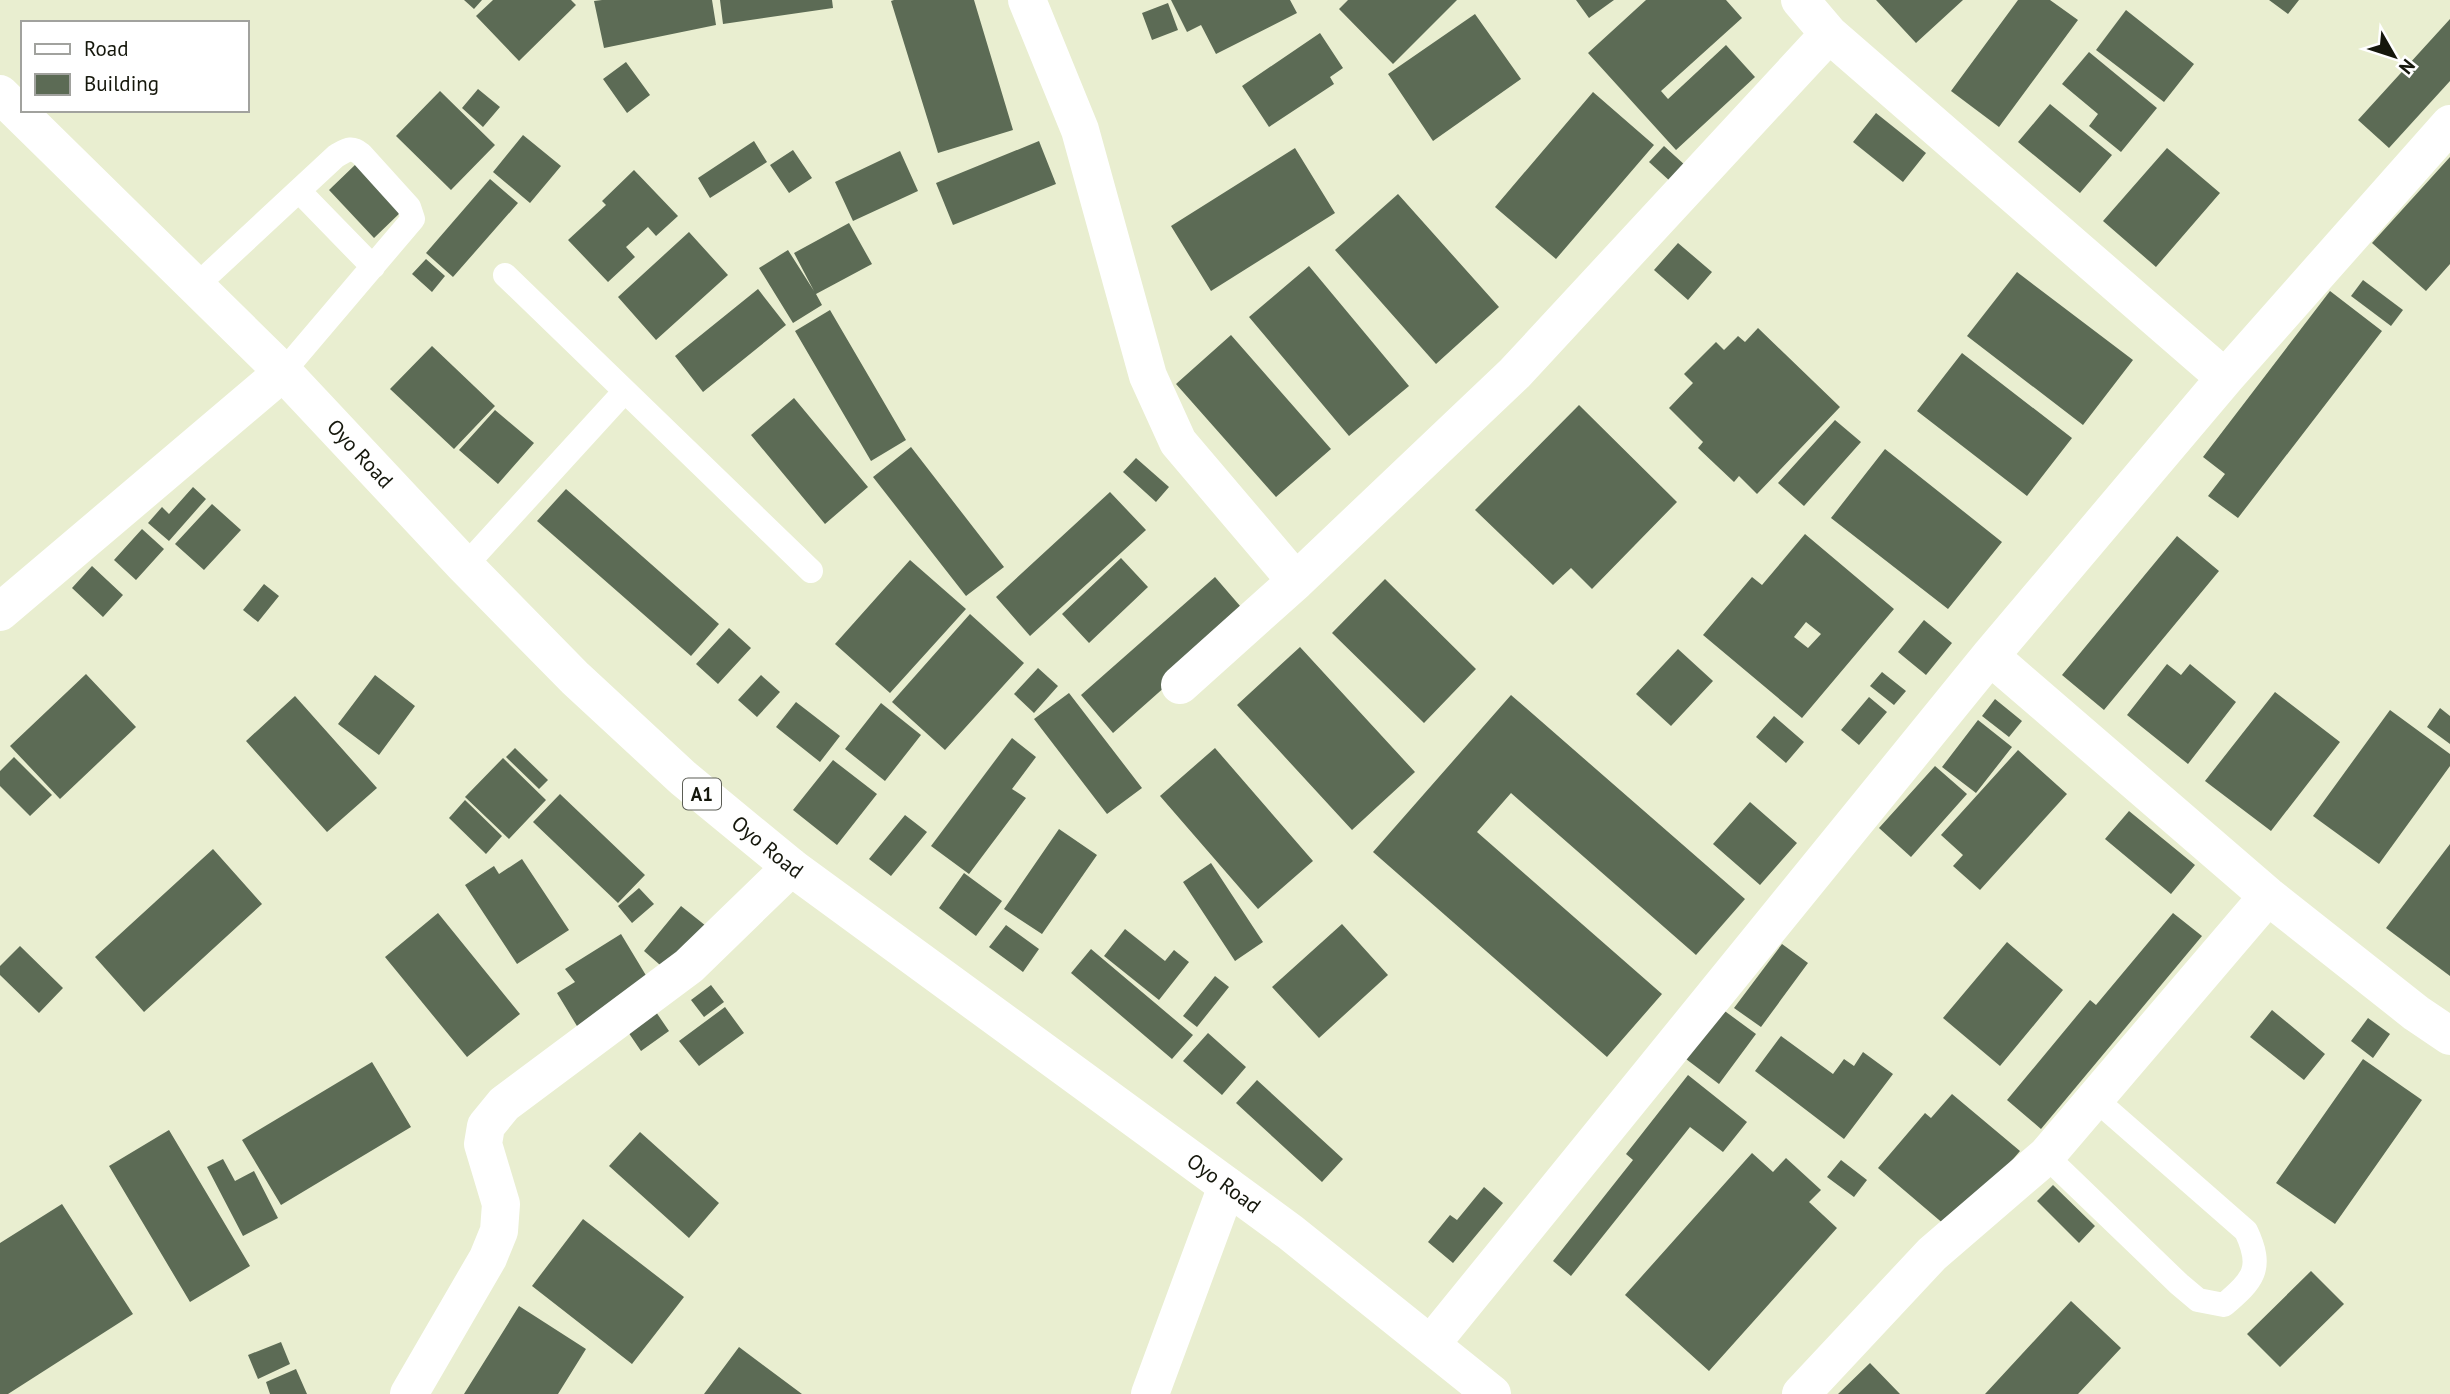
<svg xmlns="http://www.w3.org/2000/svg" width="2450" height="1394" font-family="'PT Sans',sans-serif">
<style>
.building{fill:#5c6b55;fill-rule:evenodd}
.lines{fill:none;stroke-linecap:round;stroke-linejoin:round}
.service{stroke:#fff;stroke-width:24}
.minor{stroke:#fff;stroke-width:38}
.trunk{stroke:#fff;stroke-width:38}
.labels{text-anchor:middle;stroke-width:5;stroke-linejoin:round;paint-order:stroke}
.shield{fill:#fff;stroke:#5b5d55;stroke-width:2}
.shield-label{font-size:19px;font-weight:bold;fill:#15170c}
.street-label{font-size:21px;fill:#15170c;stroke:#fff}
</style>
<rect width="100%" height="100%" fill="#e9eed0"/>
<path class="building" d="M464,0H482L474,9Z
M493,0H571L576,5L519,61L476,16Z
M602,0H712L716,25L604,48L594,1Z
M720,0H832L833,8L723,24Z
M894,0H974L1013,130L938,153L891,1Z
M1171,0H1290L1297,13L1216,54L1201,25L1187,32Z
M1348,0H1457L1393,64L1339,9Z
M1576,0H1614L1589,18Z
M1646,0H1726L1742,18L1661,91L1668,99L1726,45L1755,77L1676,150L1588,53Z
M1876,0H1963L1916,43Z
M2018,0H2050L2078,20L1999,127L1951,91Z
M2269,0H2299L2288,14Z
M1168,3L1178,30L1152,40L1142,13Z
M2126,10L2194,64L2164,102L2096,50Z
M1475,14L1521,79L1433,141L1388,74Z
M2450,19V81L2389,148L2358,120Z
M1320,33L1343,68L1330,77L1334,84L1269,127L1242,86Z
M2089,52L2157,108L2121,152L2089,126L2098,114L2062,84Z
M626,62L650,95L627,113L603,79Z
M478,89L500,107L483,127L462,108Z
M440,91L495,145L451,190L396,136Z
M1593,92L1654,145L1556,259L1495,207Z
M2050,104L2112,155L2080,193L2018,142Z
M1876,113L1926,153L1903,182L1853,142Z
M523,135L561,166L530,203L493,172Z
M754,141L767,162L710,198L698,178Z
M1039,141L1056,184L953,225L936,183Z
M1664,146L1686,166L1671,182L1649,162Z
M1295,148L1335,213L1211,291L1171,226Z
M2167,148L2220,193L2156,267L2103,221Z
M793,150L812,178L789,193L770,165Z
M900,151L918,191L853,221L835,182Z
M2450,157V264L2426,291L2372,243Z
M356,164L402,211L374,238L329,190Z
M634,170L678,216L656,236L648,227L626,247L635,257L608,282L568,240L606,205L602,201Z
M490,179L518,203L453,277L426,253Z
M1398,194L1499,307L1436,364L1335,250Z
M849,223L872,264L816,294L822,305L793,323L759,268L788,250L814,291L794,253Z
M689,232L728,275L656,340L618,297Z
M1678,243L1712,272L1688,300L1654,270Z
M426,259L445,276L432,292L412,274Z
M1309,266L1409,386L1349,436L1249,317Z
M2017,272L2133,360L2083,425L1967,336Z
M2363,280L2403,310L2391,326L2351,296Z
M758,289L786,325L703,392L675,356Z
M2330,291L2382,331L2238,518L2208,496L2225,474L2203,457Z
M830,310L906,440L871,461L795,331Z
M1758,328L1840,407L1757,494L1739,476L1734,482L1698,448L1703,442L1669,408L1693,383L1684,374L1716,342L1724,350L1738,336L1745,342Z
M1231,335L1331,449L1276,497L1176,384Z
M432,346L495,406L454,449L390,389Z
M1962,353L2072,438L2027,496L1917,411Z
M794,398L868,487L825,524L751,435Z
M1579,405L1677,502L1592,589L1571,568L1553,585L1475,510Z
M495,410L534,443L498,484L459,450Z
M1835,420L1861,442L1804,506L1778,483Z
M911,447L1004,567L966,596L873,477Z
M1885,449L2002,542L1948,609L1831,518Z
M1136,458L1169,487L1156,502L1123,472Z
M193,487L206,499L169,541L148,523L162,507L169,514Z
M566,489L719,624L691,656L537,521Z
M1110,492L1146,530L1030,636L996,597Z
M212,504L241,530L204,570L175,544Z
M142,529L164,549L136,580L114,560Z
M1805,534L1894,609L1802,718L1703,635L1752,577L1762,585ZM1806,622L1821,634L1808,648L1794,637Z
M2177,536L2219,571L2104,710L2062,675Z
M1121,558L1148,587L1089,643L1062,614Z
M910,560L966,609L890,693L835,644Z
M92,566L123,595L103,617L72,588Z
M1215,577L1247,614L1113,733L1081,695Z
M1385,579L1476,669L1424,723L1332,633Z
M264,584L279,596L258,622L243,610Z
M970,614L1024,663L945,750L892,702Z
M1924,620L1952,643L1926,675L1898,652Z
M729,628L751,648L718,684L696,664Z
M1300,647L1415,772L1352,830L1237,705Z
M1678,649L1713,681L1671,726L1636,694Z
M2167,664L2181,675L2190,664L2236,702L2188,764L2127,715Z
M1038,668L1058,686L1034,713L1014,694Z
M1882,672L1906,691L1894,705L1870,686Z
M86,674L136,727L60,799L10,746Z
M375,675L415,706L379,755L338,724Z
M761,675L780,692L757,717L738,700Z
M2275,692L2340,742L2271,831L2205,781Z
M1069,693L1142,788L1107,814L1034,719Z
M1511,695L1745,899L1696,955L1511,793L1477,832L1662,994L1607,1057L1373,852Z
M295,696L377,788L327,832L246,741Z
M1869,697L1887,712L1859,745L1841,730Z
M1995,699L2022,721L2009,737L1982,716Z
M796,702L840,736L820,762L776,727Z
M881,703L921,735L885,781L845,749Z
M2440,708L2450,716V744L2427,727Z
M2390,710L2450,754V766L2379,864L2313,816Z
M1774,716L1804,742L1786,763L1756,737Z
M1978,720L2012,747L1976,793L1942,767Z
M1012,738L1036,757L1012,789L1026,798L969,874L931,846Z
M515,748L548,780L539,789L506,757Z
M1215,748L1313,861L1258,909L1160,796Z
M2018,750L2067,794L1980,890L1953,866L1963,855L1941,835Z
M14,757L52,795L30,816L0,786V771Z
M503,758L546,800L509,839L465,797Z
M833,760L877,794L837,845L793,810Z
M1935,766L1967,794L1911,857L1879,828Z
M560,794L645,875L618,903L533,822Z
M465,800L502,836L486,854L449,818Z
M1750,802L1797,843L1760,885L1713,844Z
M2129,811L2195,865L2171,894L2105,839Z
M905,815L927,832L891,876L869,859Z
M1059,829L1097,855L1042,934L1004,909Z
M2450,844V976L2386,928Z
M213,849L262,904L144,1012L95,957Z
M522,859L569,930L517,964L465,885L494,866L499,874Z
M1211,863L1263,942L1235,961L1183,882Z
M964,873L1002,901L976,936L939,908Z
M639,888L654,904L632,923L618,906Z
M681,906L706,926L667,971L644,951Z
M438,913L520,1014L467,1057L385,957Z
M2173,913L2202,936L2041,1129L2007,1100L2090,1000L2096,1005Z
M1342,924L1388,975L1319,1038L1272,987Z
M1006,925L1039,949L1023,972L989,947Z
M1125,929L1165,961L1174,950L1189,962L1159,1000L1104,956Z
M621,934L653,987L580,1031L557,993L575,982L565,969Z
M2007,942L2063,990L2000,1066L1943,1018Z
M1782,944L1808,963L1761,1027L1734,1008Z
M20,946L63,988L39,1013L0,975V966Z
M1091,949L1193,1035L1172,1059L1071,973Z
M1215,976L1229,987L1197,1027L1183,1016Z
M711,985L724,1002L704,1017L691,1000Z
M725,1007L744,1033L699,1066L679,1041Z
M654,1009L669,1031L641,1051L626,1029Z
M1722,1009L1756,1034L1719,1084L1686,1059Z
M2272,1010L2325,1054L2304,1080L2250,1037Z
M2368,1018L2390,1034L2373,1058L2351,1041Z
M1208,1033L1246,1067L1222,1095L1183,1061Z
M1781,1036L1833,1074L1844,1059L1854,1066L1863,1052L1893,1074L1844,1139L1755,1071Z
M2363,1059L2422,1100L2335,1224L2276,1183Z
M372,1062L411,1127L281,1205L242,1140Z
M1688,1075L1747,1122L1723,1152L1690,1127L1571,1276L1553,1261L1633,1160L1626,1154Z
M1257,1080L1343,1159L1322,1182L1236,1103Z
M1952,1094L2020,1151L1952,1231L1878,1168L1925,1113L1931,1118Z
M169,1130L250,1266L190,1302L109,1166Z
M640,1132L719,1203L689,1238L609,1166Z
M1752,1153L1773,1172L1786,1158L1821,1190L1809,1202L1837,1228L1709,1371L1625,1295Z
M223,1159L235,1181L254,1171L278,1218L243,1236L207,1167Z
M1841,1160L1867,1180L1854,1197L1827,1177Z
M2053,1185L2095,1226L2079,1243L2037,1201Z
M1484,1187L1503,1203L1453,1263L1428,1242L1450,1215L1457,1220Z
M62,1204L133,1314L8,1394H0V1243Z
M583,1219L684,1297L632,1364L532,1286Z
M2311,1271L2344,1304L2280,1367L2247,1334Z
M2071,1301L2121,1348L2078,1394H1985Z
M519,1306L586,1349L558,1394H464Z
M281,1342L290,1364L258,1379L248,1355Z
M739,1347L802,1394H704Z
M1870,1363L1900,1394H1838Z
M296,1369L307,1394H270L266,1382Z"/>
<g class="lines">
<path class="service" d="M299,191L373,267
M505,275L811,571
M195,287L336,156C347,150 351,146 361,154L409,207L413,219L283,372
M465,566L625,391
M2046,1156L2179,1284L2198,1300L2224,1305C2253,1280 2264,1269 2246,1231L2094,1098"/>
<path class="minor" d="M1027,0L1080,130L1148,376L1178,442L1296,581
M1800,0L1829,34L2225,378
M0,612L283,372
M1990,656L2268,896L2416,1013L2450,1036
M1180,685L1296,581L1515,373L1829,34
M1431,1344L1990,656L2225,378L2450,124
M409,1394L488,1258L499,1231L501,1204L483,1144L486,1126L504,1104L689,966L791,867
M1150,1394L1227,1186
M1801,1394L1932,1254L2046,1156L2268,896"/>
<path class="trunk" id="s1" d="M0,94L283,372L465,566L575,678L683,778L791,867L1290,1232L1492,1394"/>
</g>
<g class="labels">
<rect class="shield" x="683" y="778.5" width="38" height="31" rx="5"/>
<g class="shield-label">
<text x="702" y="801">A1</text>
</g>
<g class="street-label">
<text dy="7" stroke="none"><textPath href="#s1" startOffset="509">Oyo Road</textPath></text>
<text dy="7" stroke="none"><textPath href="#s1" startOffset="1076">Oyo Road</textPath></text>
<text dy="7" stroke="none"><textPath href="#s1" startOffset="1643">Oyo Road</textPath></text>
</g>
</g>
<rect x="21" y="21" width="228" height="91" fill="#ffffff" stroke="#a1a29e" stroke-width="2"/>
<rect x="35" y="44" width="35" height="10" fill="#ffffff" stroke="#a1a29e" stroke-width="2"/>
<text x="84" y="56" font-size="21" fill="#15170c">Road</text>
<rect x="35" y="74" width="35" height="21" fill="#5c6b55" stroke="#a1a29e" stroke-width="2"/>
<text x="84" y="91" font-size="21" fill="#15170c">Building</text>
<g transform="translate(2394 56) rotate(129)" stroke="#ffffff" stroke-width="5" paint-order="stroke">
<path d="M0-5L12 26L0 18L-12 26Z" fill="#15170c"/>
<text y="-10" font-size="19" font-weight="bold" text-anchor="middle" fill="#15170c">N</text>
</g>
</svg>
